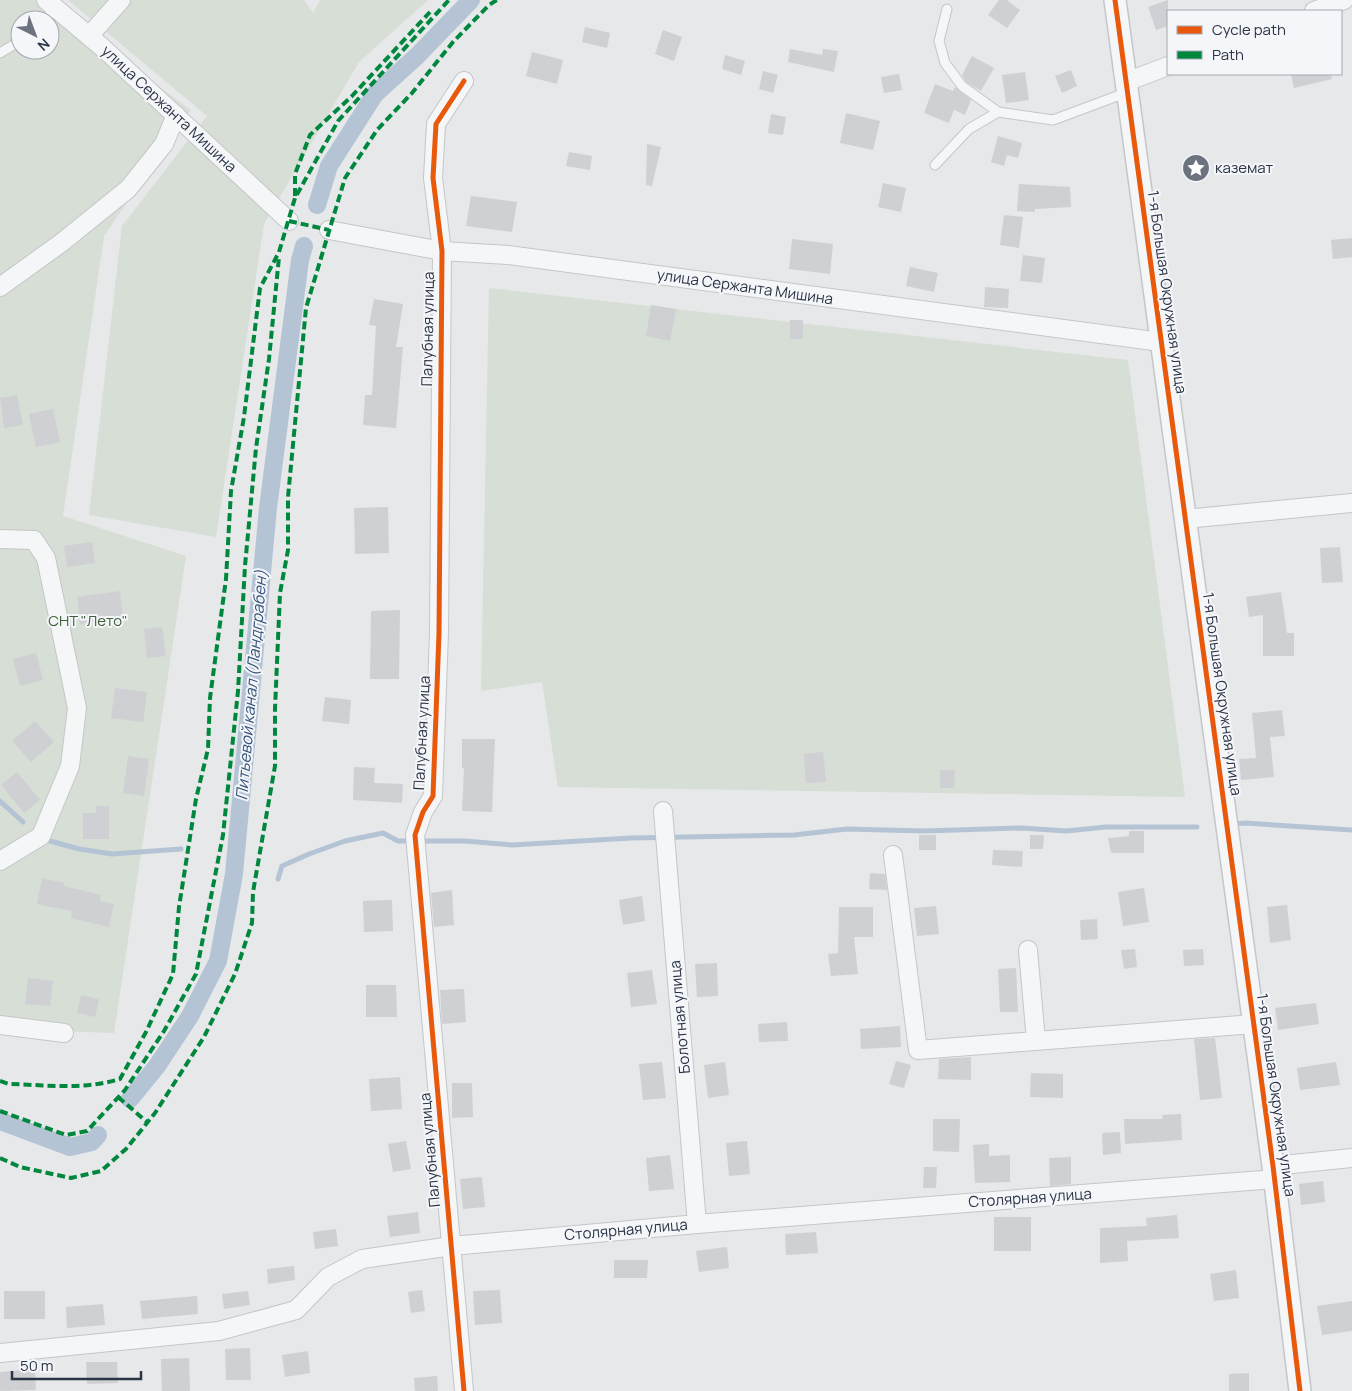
<svg xmlns="http://www.w3.org/2000/svg" width="1352" height="1391" font-family="Manrope,sans-serif">
<style>
.green{fill:#d6ded6;fill-rule:evenodd}
.lines{fill:none;stroke-linecap:round;stroke-linejoin:round}
.stream{stroke:#b4c4d5;stroke-width:5}
.canal{stroke:#b4c4d5;stroke-width:18}
.building{fill:#ced0d3}
.service-casing{stroke:#c4c6c8;stroke-width:11}
.minor-casing{stroke:#c4c6c8;stroke-width:20}
.tertiary-casing{stroke:#c4c6c8;stroke-width:24}
.service{stroke:#f5f6f7;stroke-width:9}
.minor{stroke:#f5f6f7;stroke-width:18}
.tertiary{stroke:#f5f6f7;stroke-width:21}
.quiet{stroke:#00873e;stroke-width:4;stroke-dasharray:8 4;stroke-linecap:butt}
.cycleway-casing{stroke:#f4f6f9;stroke-width:8}
.cycleway{stroke:#e8590c;stroke-width:5}
.labels{text-anchor:middle;stroke-width:4;stroke-linejoin:round;paint-order:stroke}
.street-label{font-size:15px;fill:#2b3445;stroke:#f4f6f9}
.poi-label{font-size:15px;fill:#2b3445;stroke:#f4f6f9;text-anchor:start}
.park-label{font-size:15px;fill:#3f6138;stroke:#f4f6f9}
.water-label{font-size:16px;font-style:italic;fill:#34527a;stroke:#f4f6f9}
</style>
<rect width="100%" height="100%" fill="#e6e8ea"/>
<path class="green" d="M0,0H40L191,110L104,236L63,516L186,556L114,1033L0,1029ZM20,20H50V50H20Z
M68,0H304L313,13L320,0H428L359,62L264,224L216,537L89,515L122,226L207,116Z
M489,288L1128,360L1185,797L558,787L542,682L481,691Z"/>
<g class="lines">
<path class="stream" d="M0,801L23,822
M1235,824L1245,823L1352,830
M50,841L79,849L112,854L181,849
M278,879L282,866L309,854L345,841L383,833L398,841H465L512,845L631,838L794,835L847,829L924,831L1022,828L1066,831L1106,827H1197"/>
<path class="canal" d="M317,205L329,166L375,94L417,56L471,0
M130,1099L157,1066L190,1016L218,961L234,874L268,508L300,260L304,246
M0,1121L70,1147L92,1142L98,1135"/>
</g>
<path class="building" d="M999,0H1007L1020,10L1007,28L988,15Z
M1168,0V26L1156,30L1148,7Z
M585,27L610,33L607,48L582,42Z
M663,30L682,37L674,61L655,54Z
M790,49L822,55L823,49L838,51L834,72L788,62Z
M532,52L563,60L557,84L526,76Z
M725,55L745,61L741,75L722,69Z
M972,56L994,68L981,91L966,82L962,75Z
M1071,70L1077,86L1062,93L1055,76Z
M763,71L778,75L773,93L759,89Z
M1025,72L1029,100L1006,103L1002,75Z
M899,74L902,90L884,93L881,77Z
M1291,74H1331L1332,79L1294,88Z
M935,84L953,91L955,87L971,100L965,115L954,110L949,123L924,113Z
M846,113L880,121L873,150L840,143Z
M771,114L786,117L783,135L768,133Z
M998,136L1022,143L1018,158L1007,155L1004,166L991,162Z
M647,144L661,147L652,186L646,185Z
M569,152L592,156L590,170L566,166Z
M883,183L906,188L901,212L878,207Z
M1019,184L1070,187L1071,207L1035,209V212L1017,211Z
M471,196L517,202L512,232L466,226Z
M1004,215L1023,217L1019,248L1000,245Z
M1352,238V257L1333,259L1331,240Z
M792,239L833,244L830,274L789,269Z
M1023,255L1045,258L1042,283L1020,281Z
M910,267L938,273L934,292L906,286Z
M985,287L1009,289L1008,308L984,307Z
M374,299L403,304L396,347H403L396,428L363,425L365,395H372L376,326L369,325Z
M651,305L676,309L670,341L646,336Z
M790,320H803V339H790Z
M17,395L23,425L4,428L0,398Z
M53,409L60,442L36,447L29,414Z
M388,507L389,553L355,554L354,508Z
M92,542L95,563L67,567L64,546Z
M1340,547L1343,582L1322,583L1320,548Z
M120,591L123,619L80,624L77,597Z
M1281,592L1287,633H1294V656H1263V615L1249,617L1246,597Z
M400,610L399,679H370L371,611Z
M162,627L166,656L147,658L144,629Z
M36,653L43,680L20,686L13,659Z
M115,688L147,692L143,722L111,718Z
M325,697L351,700L349,724L322,721Z
M1282,710L1285,736L1270,737L1274,777L1241,780L1239,759L1256,758L1252,713Z
M35,721L54,742L31,762L12,741Z
M462,739H495L492,812L462,811L464,768H462Z
M823,752L826,782L806,783L804,754Z
M128,756L149,759L144,796L123,793Z
M354,767L375,768L374,783L403,784L402,803L353,800Z
M940,770H955L954,788H940Z
M17,772L40,800L24,813L1,785Z
M96,806H109V839H83V813H96Z
M1129,831H1144V853H1111L1108,838L1129,836Z
M919,835H936V850H919Z
M1030,835H1044L1043,849H1030Z
M993,850L1023,851L1022,867L992,865Z
M870,873L885,874L887,890L869,889Z
M42,878L64,883L63,886L101,895L100,901L114,904L109,927L71,918L72,911L37,904Z
M1144,888L1149,922L1123,926L1118,892Z
M452,890L454,925L434,927L431,893Z
M642,896L645,921L623,925L619,900Z
M392,900L393,931L364,932L363,901Z
M1287,905L1291,940L1270,943L1267,907Z
M936,906L939,934L917,936L914,908Z
M839,907H873V937H854L858,974L831,976L828,954L838,953Z
M1097,919L1098,939L1081,940L1080,920Z
M1135,949L1137,967L1124,969L1121,950Z
M1203,949L1204,965L1184,966L1183,950Z
M717,963L718,996L697,997L695,964Z
M1016,968L1018,1012H1000L998,969Z
M652,970L657,1004L631,1007L627,973Z
M28,978L53,981L50,1006L25,1004Z
M366,985H396L397,1017H366Z
M464,989L466,1022L442,1024L440,990Z
M81,995L99,999L95,1017L77,1013Z
M1316,1003L1319,1024L1278,1030L1275,1008Z
M787,1022L788,1041L759,1042L758,1024Z
M900,1026L901,1047L861,1049L860,1029Z
M1215,1038L1222,1098L1200,1100L1194,1039Z
M971,1057V1080L938,1079L939,1059Z
M896,1061L911,1065L904,1088L889,1084Z
M662,1062L666,1098L643,1100L639,1064Z
M725,1062L729,1095L708,1098L704,1065Z
M1336,1062L1340,1085L1300,1090L1297,1068Z
M1031,1073L1063,1074V1098L1030,1097Z
M400,1077L402,1109L371,1111L369,1079Z
M452,1083H472L473,1117L452,1118Z
M1181,1114L1182,1140L1125,1144L1124,1119H1163L1162,1115Z
M933,1119H960L959,1152L933,1151Z
M1120,1132L1121,1153L1103,1155L1102,1133Z
M406,1141L411,1169L393,1172L388,1144Z
M747,1141L750,1174L729,1176L726,1143Z
M989,1144V1156L1010,1155V1182L975,1183L973,1145Z
M670,1155L674,1189L649,1191L646,1158Z
M1071,1157V1184L1050,1186L1049,1158Z
M924,1167H937L936,1188H923Z
M482,1177L485,1207L463,1209L460,1179Z
M1323,1181L1325,1202L1301,1205L1299,1184Z
M418,1212L420,1233L390,1237L387,1216Z
M1177,1215L1179,1238L1127,1241L1128,1261L1100,1263V1228L1147,1226L1146,1218Z
M994,1217H1031V1251H994Z
M336,1229L338,1246L315,1249L313,1232Z
M816,1232L818,1253L786,1255L785,1234Z
M727,1247L729,1268L699,1272L696,1251Z
M614,1260H648L647,1278H614Z
M294,1266L295,1280L268,1284L267,1269Z
M1236,1270L1239,1298L1214,1301L1210,1274Z
M422,1290L425,1311L411,1313L408,1292Z
M500,1290L502,1323L475,1325L473,1291Z
M4,1291H45V1319H4Z
M248,1291L250,1305L224,1309L222,1294Z
M197,1296L198,1314L142,1319L140,1301Z
M1352,1301V1331L1322,1335L1317,1306Z
M103,1304L105,1325L67,1328L66,1307Z
M250,1348L251,1380H226L225,1349Z
M308,1351L310,1373L285,1377L282,1355Z
M189,1358L190,1391H162L161,1359Z
M86,1362H117L118,1383L87,1384Z
M35,1369L36,1390L0,1391V1372Z
M1249,1373V1391H1229V1374Z
M437,1376L438,1391H415L414,1378Z"/>
<g class="lines">
<g class="service-casing">
<path id="service" d="M947,9L939,41L945,63L962,86L998,112L1053,120L1128,92
M44,20L56,9
M0,53L20,41
M935,165L969,129L998,112"/>
</g>
<g class="minor-casing">
<path id="minor" d="M46,0L102,47L289,221
M1314,11L1344,0
M89,36L121,0
M464,81L436,124L433,178L442,251L439,633L433,796L423,812L415,835L464,1391
M1126,82L1168,66
M329,230L442,251L508,255L1161,342
M0,287L61,243L128,189L164,144L176,115
M1185,519L1352,503
M0,539L34,540L46,558L77,708L70,766L41,836L0,861
M663,811L697,1224
M893,855L918,1050L1254,1024
M1028,950L1036,1041
M0,1025L64,1033
M1273,1166L1352,1158
M0,1353L219,1331L296,1310L328,1277L362,1259L452,1246L697,1224L1274,1179"/>
</g>
<g class="tertiary-casing">
<path id="tertiary" d="M1115,0L1273,1166L1300,1391"/>
</g>
<use href="#service" class="service"/>
<use href="#minor" class="minor"/>
<use href="#tertiary" class="tertiary"/>
<path class="quiet" d="M295,196V174L310,135L352,96L430,12
M289,221L329,230
M0,1081L9,1084C46,1085 84,1090 120,1079L146,1032L173,974L179,907L196,799L208,749L210,698L226,579L231,491L244,417L260,288L279,252L295,198L338,121L449,0
M118,1097L147,1122
M0,1111L66,1135L87,1131L125,1090L164,1031L196,974L223,835L238,691L245,566L256,448L269,359L279,257
M0,1158L20,1167L71,1178L101,1171L126,1149L155,1113L204,1037L235,974L252,923L253,892L275,766V709L280,593L288,550V497L306,308L345,178L377,130L412,93L453,42L489,5L497,0"/>
<g class="cycleway-casing">
<path id="cycleway" d="M1115,0L1273,1166L1300,1391
M464,81L436,124L433,178L442,251L439,633L433,796L423,812L415,835L464,1391"/>
</g>
<use href="#cycleway" class="cycleway"/>
</g>
<defs>
<g id="sight-disc" transform="scale(1.4375)"><circle r="9.5" fill="#6c737f" stroke="#f4f6f9"/><path d="M0-6L1.8-2.2L6-1.7L2.9 1.2L3.7 5.4L0 3.3L-3.7 5.4L-2.9 1.2L-6-1.7L-1.8-2.2Z" fill="#fff"/></g>
</defs>
<g fill-rule="evenodd">
<use href="#sight-disc" x="1196" y="168"/>
</g>
<g class="labels">
<g class="street-label">
<text transform="translate(169 109) rotate(43)" y="5">улица Сержанта Мишина</text>
<text transform="translate(745 287) rotate(8)" y="5">улица Сержанта Мишина</text>
<text transform="translate(1167 292) rotate(82)" y="5">1-я Большая Окружная улица</text>
<text transform="translate(428 329) rotate(-89)" y="5">Палубная улица</text>
<text transform="translate(1222 694) rotate(82)" y="5">1-я Большая Окружная улица</text>
<text transform="translate(422 733) rotate(-87)" y="5">Палубная улица</text>
<text transform="translate(680 1017) rotate(-95)" y="5">Болотная улица</text>
<text transform="translate(1276 1095) rotate(82)" y="5">1-я Большая Окружная улица</text>
<text transform="translate(430 1150) rotate(-95)" y="5">Палубная улица</text>
<text transform="translate(1030 1198) rotate(-4)" y="5">Столярная улица</text>
<text transform="translate(626 1230) rotate(-5)" y="5">Столярная улица</text>
</g>
<g class="poi-label">
<text x="1215" y="173">каземат</text>
</g>
<g class="park-label">
<text x="88" y="626">СНТ "Лето"</text>
</g>
<g class="water-label">
<text transform="translate(251 685) rotate(-85)" y="6">Питьевой канал (Ландграбен)</text>
</g>
</g>
<rect x="1167" y="10" width="175" height="65" fill="#f4f6f9" stroke="#a4a8b1"/>
<rect x="1177" y="26" width="25" height="8" fill="#e8590c" stroke="#a4a8b1"/>
<text x="1212" y="35" font-size="15" fill="#2b3445">Cycle path</text>
<rect x="1177" y="51" width="25" height="8" fill="#00873e" stroke="#a4a8b1"/>
<text x="1212" y="60" font-size="15" fill="#2b3445">Path</text>
<g transform="translate(35 35) rotate(138)"><circle r="24" fill="#f4f6f9" stroke="#a4a8b1"/>
<path d="M0-4L9 19L0 12L-9 19Z" fill="#6c737f"/>
<text y="-8" font-size="14" font-weight="bold" text-anchor="middle" fill="#2b3445">N</text>
</g>
<path d="M12 1371v8h129v-8" fill="none" stroke="#2b3445" stroke-width="2.5"/>
<text x="20" y="1371" font-size="15" fill="#2b3445" stroke="#f4f6f9" stroke-width="4" paint-order="stroke">50 m</text>
</svg>
